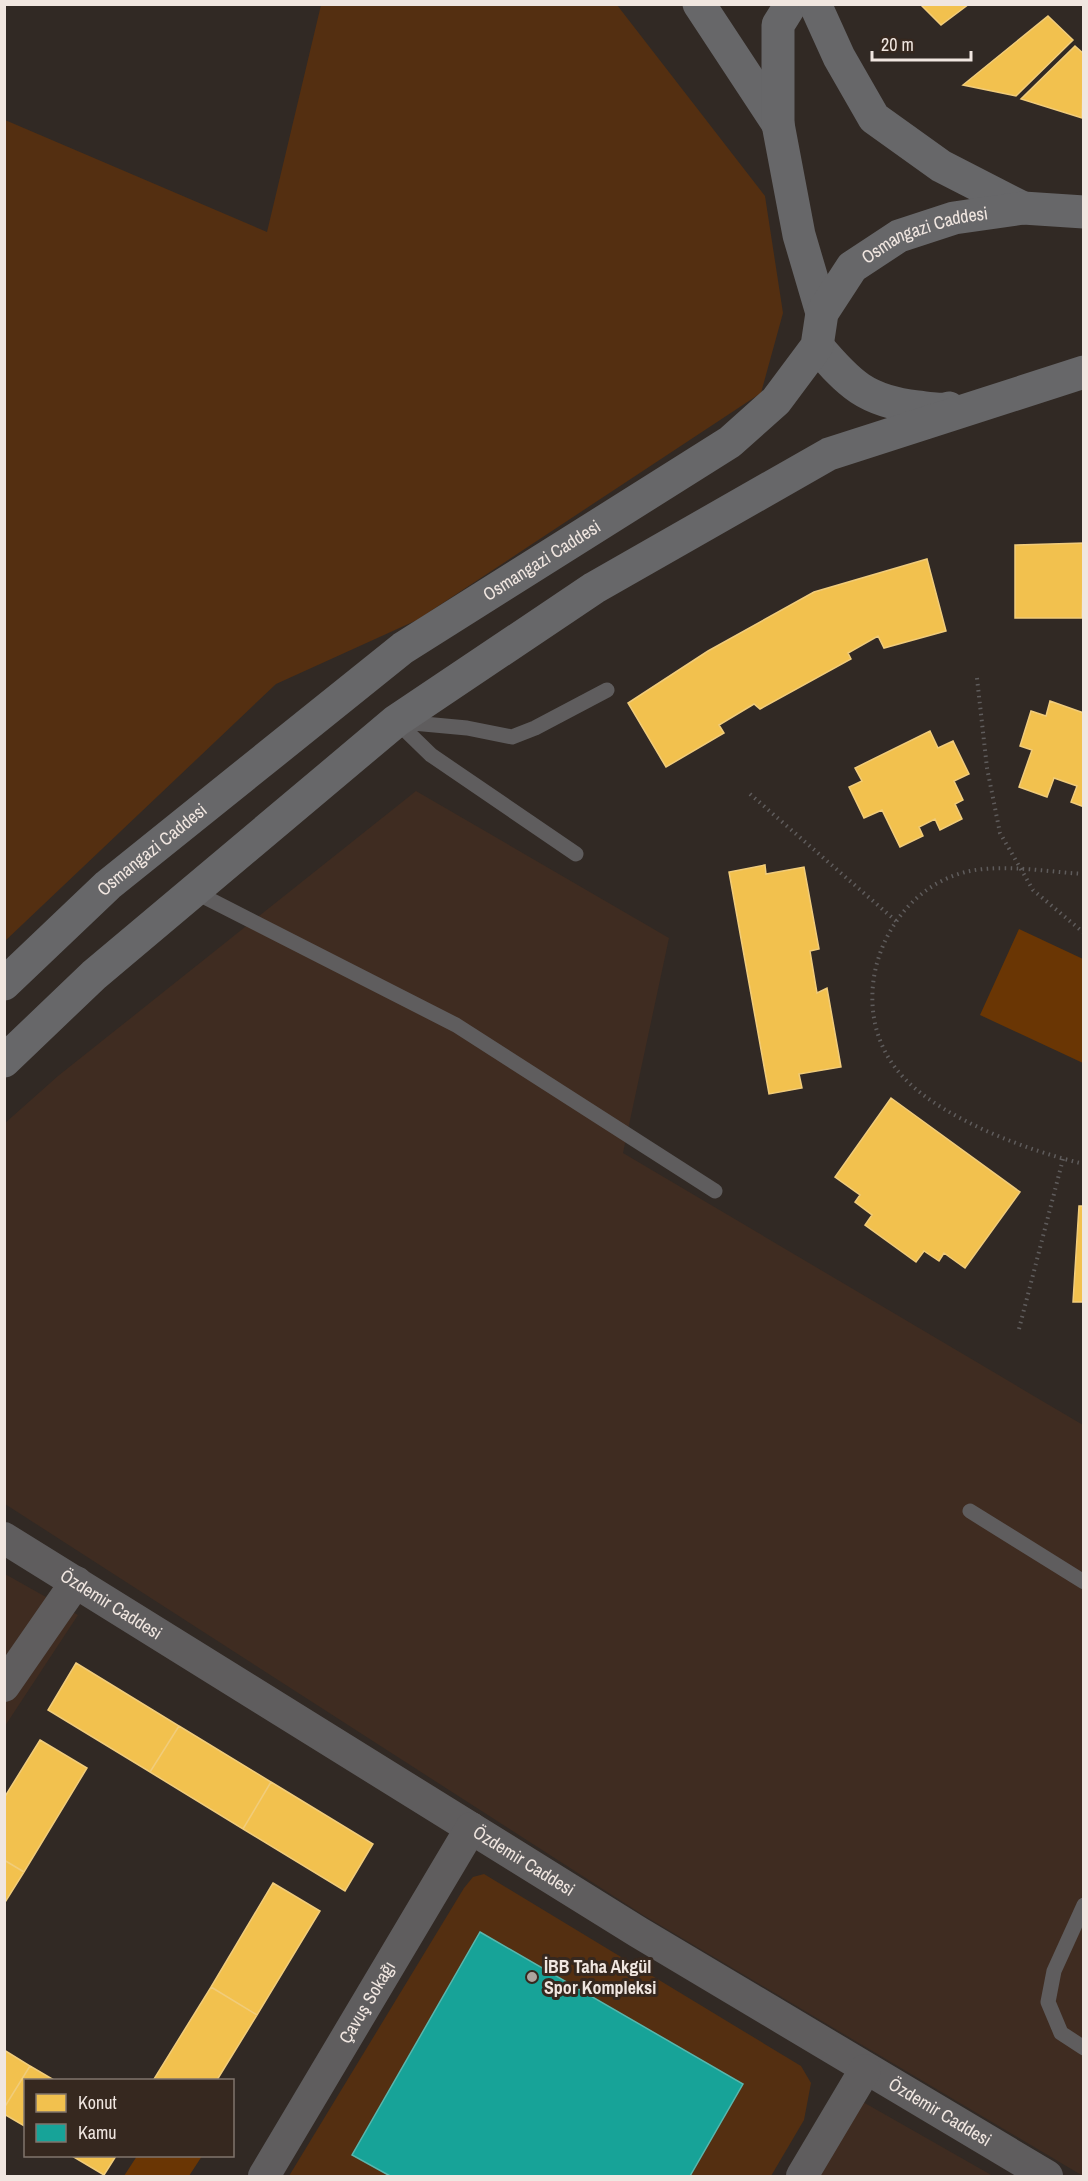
<svg xmlns="http://www.w3.org/2000/svg" width="1088" height="2181" font-family="'Archivo Narrow',sans-serif">
<style>
.built{fill:#3f2c21}
.green{fill:#542f11}
.water{fill:#6a3604}
.homes{fill:#f2c14e;stroke:#f1cc7a;stroke-width:1.5}
.public{fill:#17a398;stroke:#58b7ae;stroke-width:1.5}
.lines{fill:none;stroke-linecap:round;stroke-linejoin:round}
.path{stroke:#5f5c5c;stroke-width:4;stroke-dasharray:1.5 4.5;stroke-linecap:butt}
.service{stroke:#5f5d5e;stroke-width:15}
.minor{stroke:#5f5d5e;stroke-width:32}
.primary{stroke:#676769;stroke-width:33}
.poi-dot{fill:#ada49e;stroke:#36281f;stroke-width:2}
.labels{text-anchor:middle;stroke-width:6;stroke-linejoin:round;paint-order:stroke}
.street-label{font-size:18px;fill:#f0e6e0;stroke:#36281f}
.poi-label{font-size:18px;font-weight:bold;fill:#f0e6e0;stroke:#36281f;text-anchor:start}
</style>
<rect width="100%" height="100%" fill="#312924"/>
<path class="built" d="M416,791L669,938L623,1153L1083,1425V2176L643,1915L5,1504L4,1124L58,1076Z
M5,1574L78,1615L5,1726Z
M856,2098L993,2176H814Z"/>
<path class="green" d="M321,5H617L765,196L783,313L761,393L417,620L276,684L5,941V120L267,232Z
M484,1874L801,2066L811,2083L804,2120L771,2176H289L464,1888L473,1877Z"/>
<path class="water" d="M1019,929L1083,959V1063L980,1015Z
M137,2156H202L189,2176H124Z"/>
<path class="homes" d="M920,4H969L941,25Z
M1048,16L1073,40L1016,96L963,85Z
M1075,46L1084,54L1082,118L1021,99Z
M1084,543L1082,618H1015V545Z
M927,559L946,631L884,648L878,636L848,653L851,659L760,709L754,704L719,725L724,733L666,767L628,703L708,651L814,592Z
M1050,701L1084,713V807L1071,802L1077,786L1054,778L1047,797L1019,787L1032,750L1020,746L1031,711L1046,716Z
M930,731L938,748L953,741L969,774L954,781L963,800L955,804L962,819L940,830L935,819L919,827L923,836L900,847L882,810L864,818L849,787L862,781L855,768Z
M765,865L766,874L804,867L819,949L810,951L817,993L827,988L841,1067L799,1074L802,1088L769,1094L729,872Z
M891,1098L1020,1192L965,1268L944,1253L939,1261L924,1251L916,1262L865,1225L872,1215L855,1202L860,1195L835,1177Z
M1079,1206H1084V1302H1073Z
M76,1663L179,1726L150,1772L48,1710Z
M179,1726L271,1782L243,1829L150,1772Z
M40,1740L87,1768L24,1872L4,1860V1798Z
M271,1782L373,1844L345,1891L243,1829Z
M4,1860L24,1872L4,1904Z
M273,1883L320,1911L257,2015L211,1987Z
M211,1987L257,2015L217,2080H157L154,2079Z
M4,2050L30,2066L4,2108Z
M30,2066L54,2080H26V2127L4,2114V2108Z
M72,2156H116L104,2175Z"/>
<path class="public" d="M480,1932L743,2084L690,2176H390L352,2155Z"/>
<g class="lines">
<path class="path" d="M977,678L987,768L1000,833L1033,890L1084,933
M750,794L896,921
M1084,874C1051,872 1016,866 984,869C885,877 835,1008 905,1079C945,1120 1029,1151 1084,1164
M1019,1329L1063,1159"/>
<path class="service" d="M396,721L431,755L576,854
M402,722L467,728L512,737L535,728L607,690
M193,891L456,1025L715,1191
M970,1511L1084,1582
M1084,1905L1054,1971L1048,2002L1061,2033L1084,2048"/>
<g class="minor">
<path id="s1" d="M4,1538L638,1932L1047,2176"/>
<path d="M4,1686L76,1582"/>
<path id="s2" d="M264,2176L471,1828"/>
<path d="M802,2176L865,2070"/>
</g>
<g class="primary">
<path d="M699,4L778,124"/>
<path d="M791,4L778,25V124L799,235L822,313"/>
<path d="M815,4L839,57L874,118L941,166L1023,208"/>
<path d="M817,346C849,384 866,401 917,407C927,408 939,411 949,408"/>
<path id="s3" d="M4,984L108,885L403,648L730,442L776,401L817,346L822,313L852,267L899,236L954,218L1023,208L1084,212"/>
<path d="M4,1061L94,975L396,721L594,588L829,454L1084,372"/>
</g>
</g>
<circle class="poi-dot" cx="532" cy="1977" r="6"/>
<g class="labels">
<g class="street-label">
<text dy="6" stroke="none"><textPath href="#s3" startOffset="1208">Osmangazi Caddesi</textPath></text>
<text dy="6" stroke="none"><textPath href="#s3" startOffset="686">Osmangazi Caddesi</textPath></text>
<text dy="6" stroke="none"><textPath href="#s3" startOffset="200">Osmangazi Caddesi</textPath></text>
<text dy="6" stroke="none"><textPath href="#s1" startOffset="126">Özdemir Caddesi</textPath></text>
<text dy="6" stroke="none"><textPath href="#s1" startOffset="612">Özdemir Caddesi</textPath></text>
<text dy="6" stroke="none"><textPath href="#s2" startOffset="202">Çavuş Sokağı</textPath></text>
<text dy="6" stroke="none"><textPath href="#s1" startOffset="1098">Özdemir Caddesi</textPath></text>
</g>
<g class="poi-label">
<text x="544" y="1973">İBB Taha Akgül<tspan x="544" dy="21">Spor Kompleksi</tspan></text>
</g>
</g>
<rect width="1088" height="2181" fill="none" stroke="#f0e6e0" stroke-width="12"/>
<rect x="24" y="2079" width="210" height="78" fill="#36281f" stroke="#80746c" stroke-width="1.5"/>
<rect x="36" y="2094" width="30" height="18" fill="#f2c14e" stroke="#80746c" stroke-width="1.5"/>
<text x="78" y="2109" font-size="18" fill="#f0e6e0">Konut</text>
<rect x="36" y="2124" width="30" height="18" fill="#17a398" stroke="#80746c" stroke-width="1.5"/>
<text x="78" y="2139" font-size="18" fill="#f0e6e0">Kamu</text>
<path d="M872 51v9h99v-9" fill="none" stroke="#f0e6e0" stroke-width="3"/>
<text x="881" y="51" font-size="18" fill="#f0e6e0" stroke="#36281f" stroke-width="4.5" paint-order="stroke">20 m</text>
</svg>
